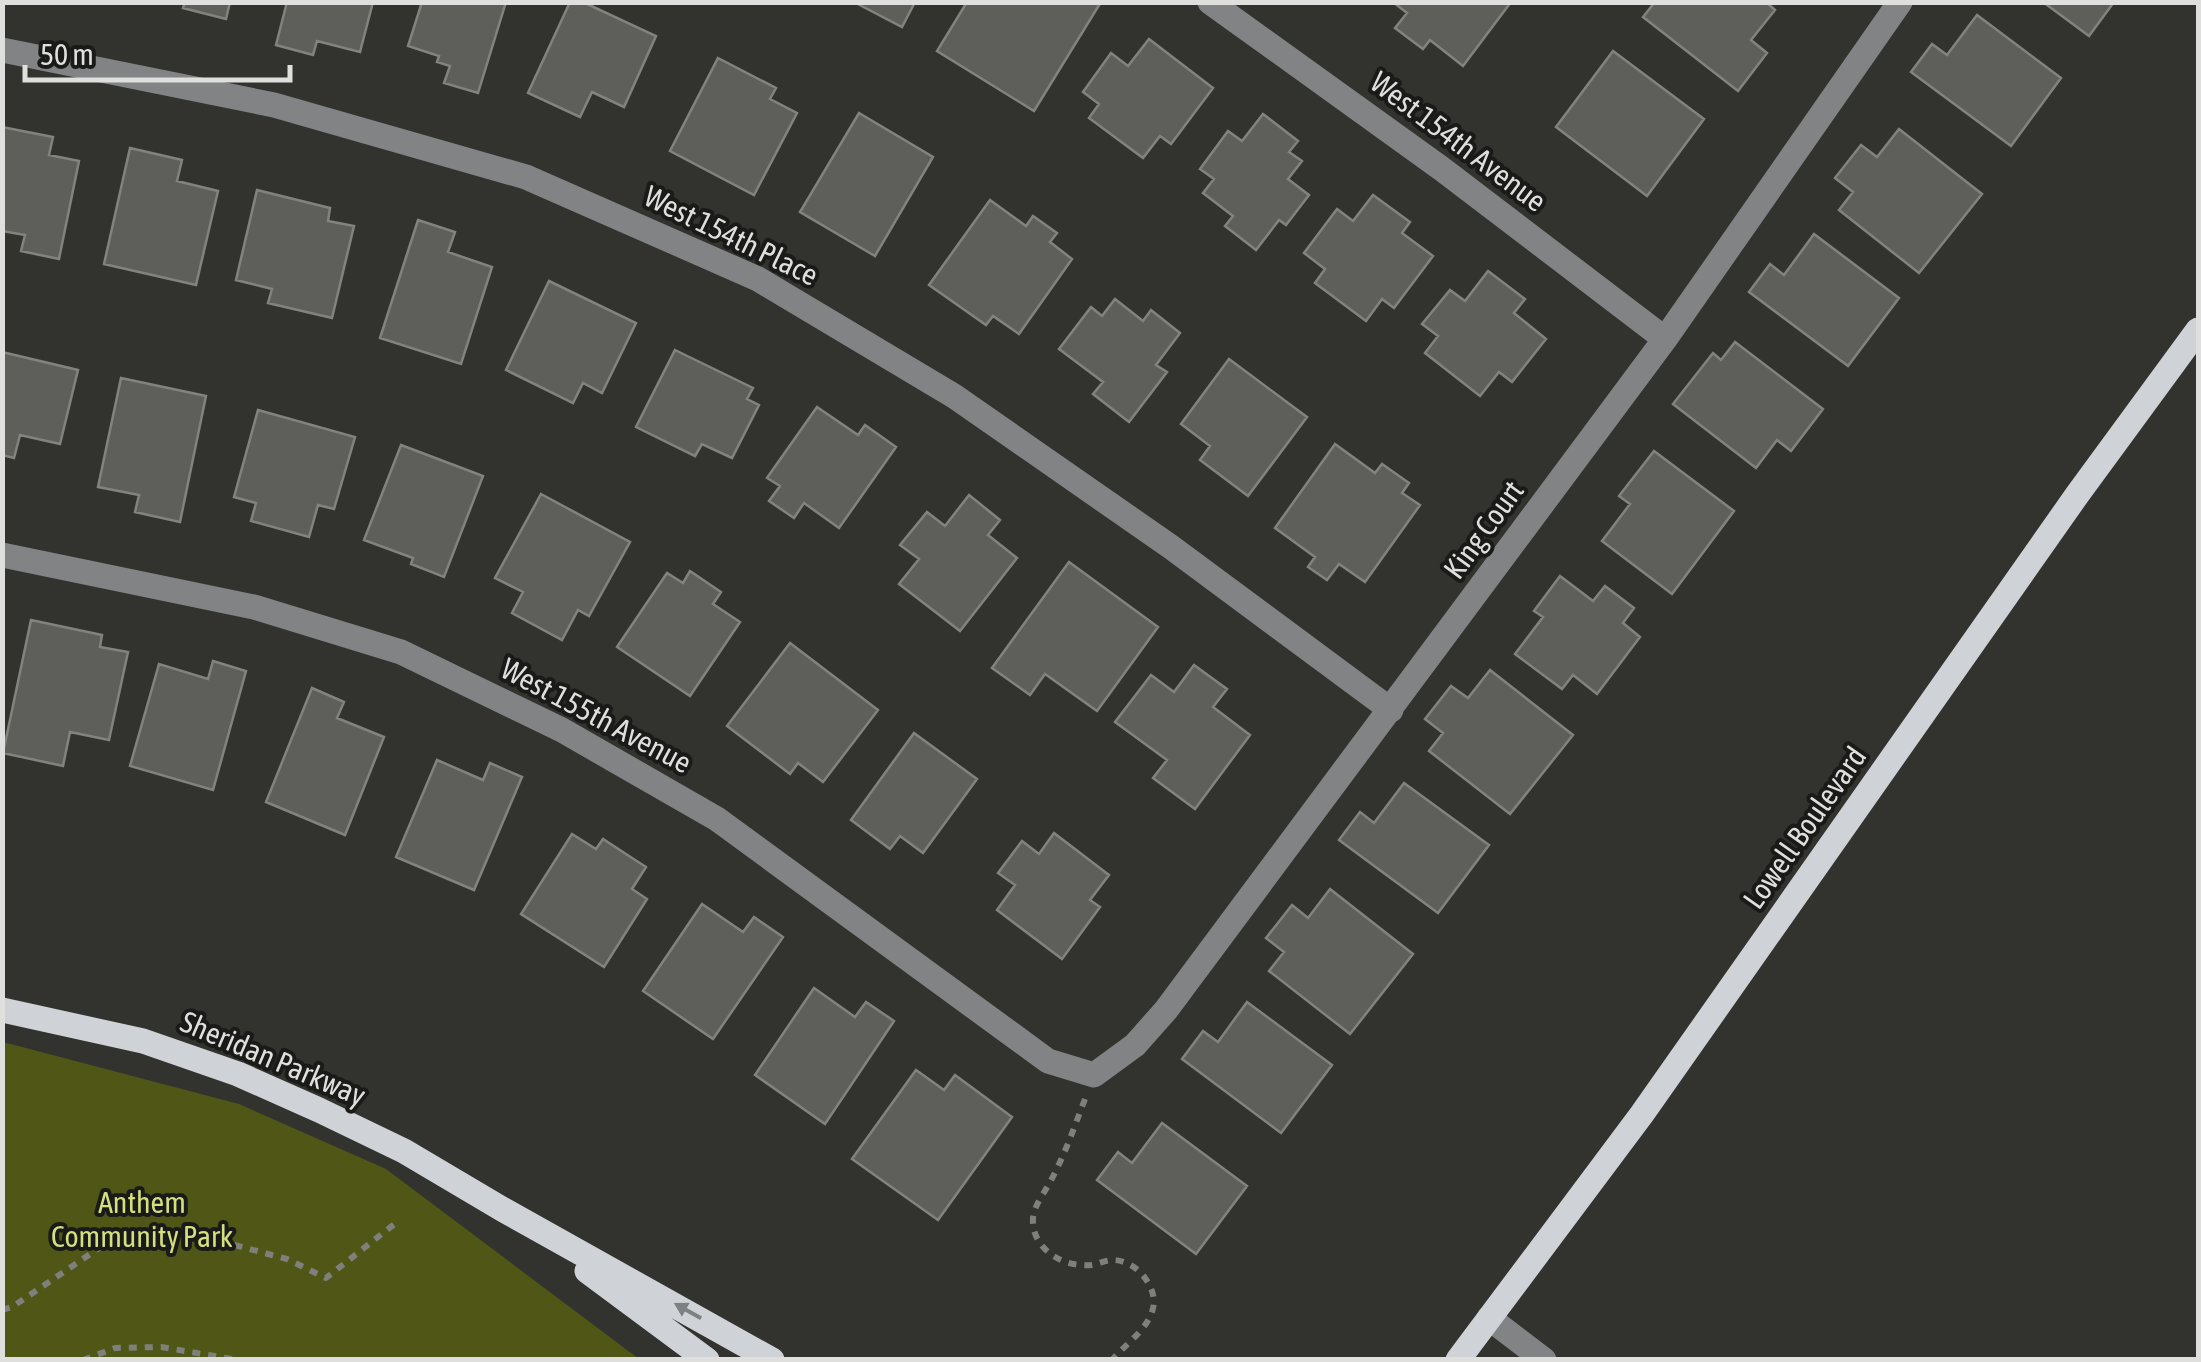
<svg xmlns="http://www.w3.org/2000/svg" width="2201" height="1362" font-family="'Asap Condensed',sans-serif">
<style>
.green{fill:#505616}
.building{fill:#5e5f5a;stroke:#82837e;stroke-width:2.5}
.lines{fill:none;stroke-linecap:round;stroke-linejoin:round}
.path{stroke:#7f807c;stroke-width:6;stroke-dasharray:8 8;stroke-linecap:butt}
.minor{stroke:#818384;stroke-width:25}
.major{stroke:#cfd3d7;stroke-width:25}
.oneway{fill:#7e8081}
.labels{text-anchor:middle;stroke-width:8;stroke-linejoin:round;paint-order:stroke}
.street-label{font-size:30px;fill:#dfdfdd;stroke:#1a1a18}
.park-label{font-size:30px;fill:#d4df7d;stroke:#1a1a18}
</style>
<rect width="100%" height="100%" fill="#32332e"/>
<path class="green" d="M3,1042L239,1104L386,1169L639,1359H3Z"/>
<path class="building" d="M185,2H230L226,19L183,8Z
M287,2H373L360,52L317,41L313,55L276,45Z
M422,2H506L478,93L444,83L450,66L437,62L439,56L408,46Z
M570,2H583L656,36L624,107L592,92L580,117L528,93Z
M854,2H915L902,27Z
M967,2H1101L1034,111L937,51Z
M1393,2H1511L1463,66L1430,40L1423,49L1395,28L1407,13Z
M1655,2H1766L1775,10L1751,40L1767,53L1738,91L1643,17Z
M2043,2H2114L2089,36Z
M1977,15L2061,78L2011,146L1911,72L1932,44L1947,55Z
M1149,39L1213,88L1171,144L1160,136L1143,158L1089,118L1099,104L1083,92L1111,53L1128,66Z
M1613,51L1704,119L1647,196L1556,127Z
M718,58L776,88L770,99L797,113L754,195L670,151Z
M859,113L933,157L875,256L800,212Z
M1263,114L1298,141L1289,152L1302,161L1288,179L1309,195L1286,225L1279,220L1256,250L1225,226L1233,216L1203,193L1214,179L1200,169L1228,131L1242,141Z
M2,127L53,137L49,155L79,161L59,259L21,251L25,235L2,231Z
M1899,129L1982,194L1919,273L1839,210L1853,192L1835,178L1861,145L1877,157Z
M130,148L182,160L177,181L218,191L196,285L104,264Z
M257,190L330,208L328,221L354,226L332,318L268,303L272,289L236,280Z
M1373,195L1410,222L1402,233L1433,256L1394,308L1382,299L1366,321L1315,283L1325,269L1304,253L1337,209L1353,221Z
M990,200L1026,226L1033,216L1057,233L1050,242L1072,259L1019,334L993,316L986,325L929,285Z
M418,220L455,232L448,252L492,267L461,364L380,338Z
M1814,234L1899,298L1848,366L1749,292L1770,264L1784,275Z
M1488,271L1525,299L1514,313L1546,339L1512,382L1499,372L1480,396L1425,353L1438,336L1422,324L1450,290L1465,301Z
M549,281L636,323L602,393L583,383L573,403L506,370Z
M1115,299L1143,321L1151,310L1180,333L1156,365L1167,372L1129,422L1093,394L1103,382L1059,349L1091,307L1102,316Z
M1735,342L1823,409L1791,451L1777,440L1756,468L1673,404L1713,353L1721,360Z
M675,350L753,388L747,399L759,405L732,458L702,444L695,456L636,427Z
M2,352L78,370L60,444L20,435L14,458L2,455Z
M1229,359L1307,417L1248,496L1200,460L1210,446L1181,424Z
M121,378L206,396L180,522L135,512L139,495L98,487Z
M817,407L858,435L865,425L896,447L839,528L804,503L794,518L769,501L780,486L767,478Z
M258,410L355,437L334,509L318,505L309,537L251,521L256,503L234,497Z
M1335,444L1375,473L1382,464L1409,483L1402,493L1420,505L1365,582L1339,564L1327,580L1308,567L1315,557L1275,528Z
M401,445L483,476L444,577L411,564L413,558L364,540Z
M1654,451L1734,511L1672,594L1602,541L1630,504L1619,496Z
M541,494L630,542L589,616L578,610L562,640L512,613L523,592L495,578Z
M969,495L1000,520L988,535L1017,558L960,631L899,584L919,559L900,545L927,512L945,526Z
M1069,562L1158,627L1097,711L1045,674L1030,695L992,668Z
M690,571L721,592L713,604L740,622L690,696L617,647L667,573L683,583Z
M1560,576L1593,601L1605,586L1634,608L1623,623L1640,637L1597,694L1573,675L1562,689L1515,654L1543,617L1534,611Z
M31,620L102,635L100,647L128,652L109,740L70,732L63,766L3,753Z
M790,643L878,710L823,782L798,763L790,774L727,726Z
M213,661L246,671L213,790L130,766L159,664L208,679Z
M1194,665L1227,689L1213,707L1250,735L1195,809L1153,778L1167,760L1115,722L1151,675L1174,692Z
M1490,670L1573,735L1510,814L1429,751L1443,733L1425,719L1451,686L1468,698Z
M312,688L344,702L337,718L384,737L345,835L266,802Z
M914,733L977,779L923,853L900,836L890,849L851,820Z
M437,760L483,780L490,763L522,777L474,890L396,857Z
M1404,783L1489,845L1438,913L1339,840L1360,812L1374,823Z
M1054,833L1109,875L1090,900L1100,907L1062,959L997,910L1015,885L998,873L1022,841L1039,854Z
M572,834L596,849L603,839L646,867L632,889L647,899L604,967L521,914Z
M1330,889L1413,954L1350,1034L1269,971L1284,952L1266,938L1292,905L1308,918Z
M702,904L743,932L754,917L783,937L713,1039L643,991Z
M814,988L855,1017L866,1002L894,1021L825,1124L755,1075Z
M1247,1002L1332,1065L1281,1133L1182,1059L1203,1031L1218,1042Z
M916,1070L944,1090L955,1075L1012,1117L938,1220L852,1159Z
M1162,1123L1247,1186L1196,1254L1097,1180L1118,1152L1132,1163Z"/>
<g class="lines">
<path class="path" d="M1085,1099C1074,1128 1064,1157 1049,1184C1043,1195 1034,1206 1033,1218C1031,1249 1064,1268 1091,1265C1098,1264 1106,1260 1113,1260C1125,1260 1138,1268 1145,1278C1171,1314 1133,1336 1112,1360
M2,1310L12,1307L114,1238L151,1231L212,1239L287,1259L326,1278L397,1222
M83,1360L115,1348L161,1347L238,1360"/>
<path class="minor" d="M1210,2L1442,169L1665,339
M2,50L274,105L526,177L758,279L954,396L1171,547L1391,710
M2,555L254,607L401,652L562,730L717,819L1048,1061L1094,1075L1135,1045L1166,1010L1665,339L1900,2
M1489,1318L1544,1360"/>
<path class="major" d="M2,1010L143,1041L238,1074L319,1110L404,1151L502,1209L772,1360
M587,1271L707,1360
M1458,1360L1642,1114L2077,495L2198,330"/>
</g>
<defs><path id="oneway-solid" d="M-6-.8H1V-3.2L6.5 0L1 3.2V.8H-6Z" transform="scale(2.5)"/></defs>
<use class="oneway" href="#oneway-solid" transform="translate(688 1311) rotate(-151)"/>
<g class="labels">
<g class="street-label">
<text transform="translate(1458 142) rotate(37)" y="10">West 154th Avenue</text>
<text transform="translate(731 236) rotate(26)" y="10">West 154th Place</text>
<text transform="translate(1484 530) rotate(-54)" y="10">King Court</text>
<text transform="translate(596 716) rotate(28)" y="10">West 155th Avenue</text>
<text transform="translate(1805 828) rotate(-55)" y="10">Lowell Boulevard</text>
<text transform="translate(273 1059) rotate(23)" y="10">Sheridan Parkway</text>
</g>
<g class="park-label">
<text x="142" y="1213">Anthem<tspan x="142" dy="34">Community Park</tspan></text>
</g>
</g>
<rect width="2201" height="1362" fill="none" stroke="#dfdfdd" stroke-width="10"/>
<path d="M25 65v15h265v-15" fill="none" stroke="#dfdfdd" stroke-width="5"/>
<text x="40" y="65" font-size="30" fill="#dfdfdd" stroke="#1a1a18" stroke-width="8" paint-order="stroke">50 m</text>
</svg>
